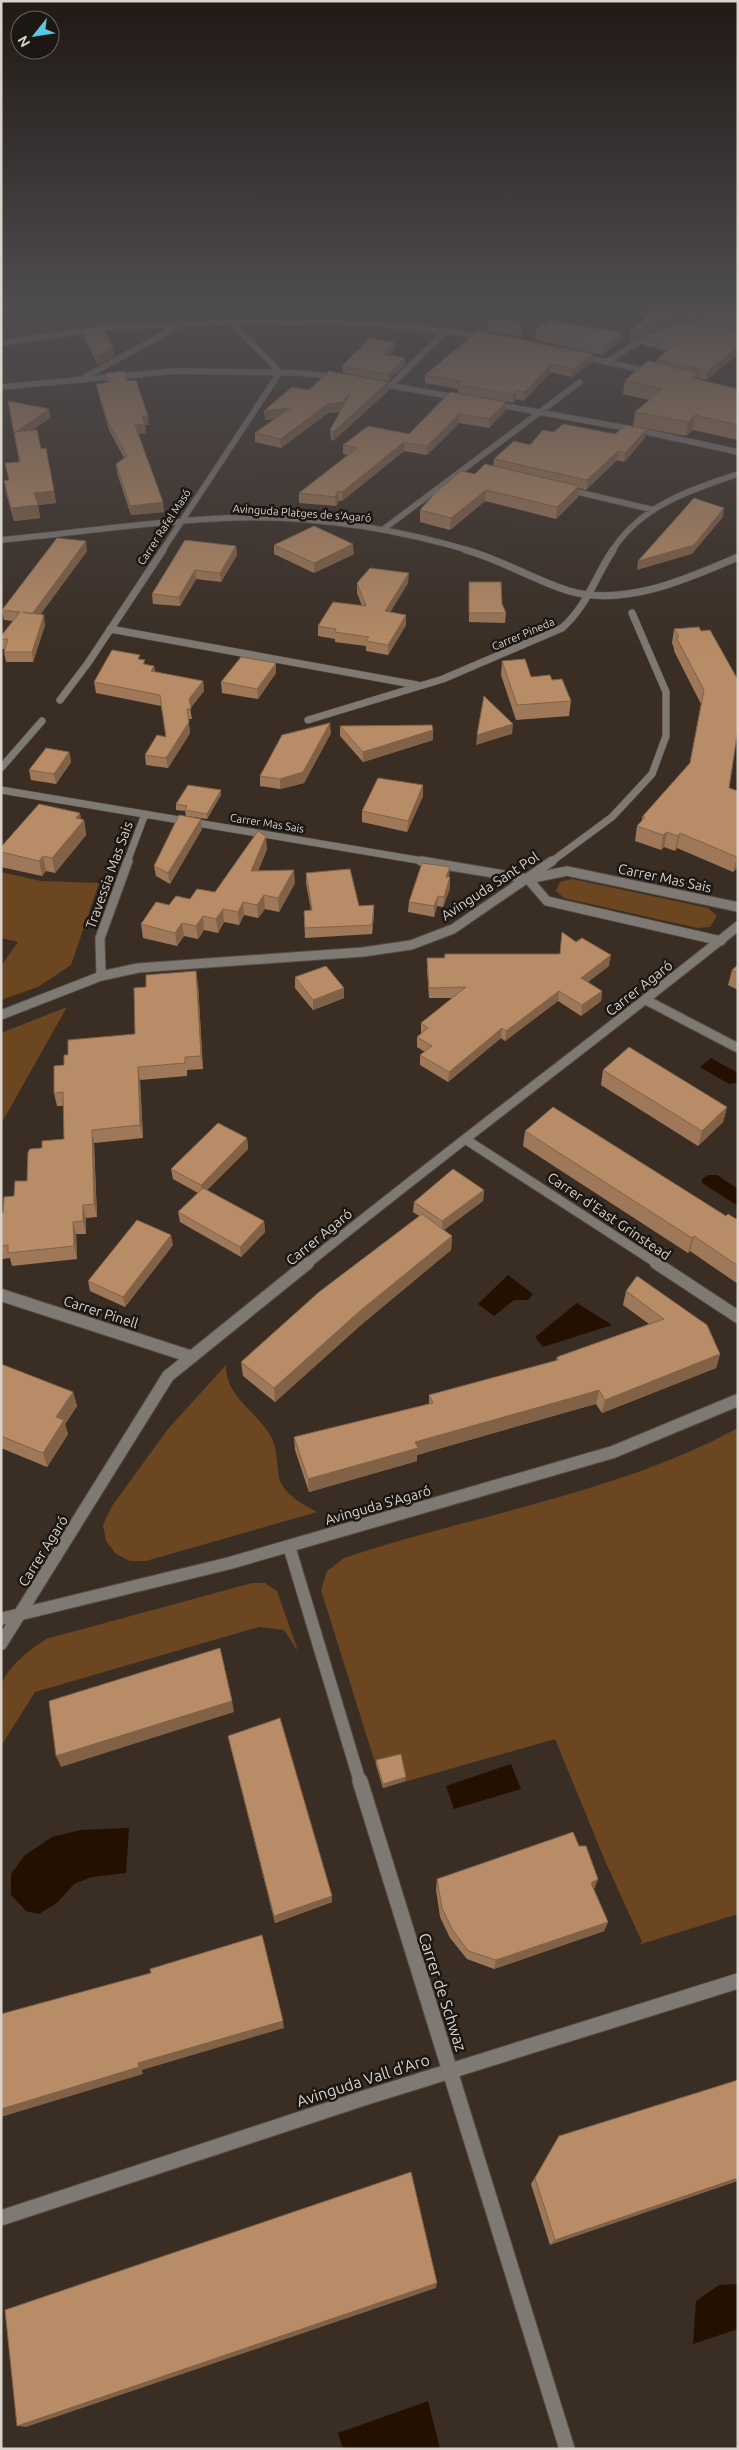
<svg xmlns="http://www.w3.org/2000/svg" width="739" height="2450" font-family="Ubuntu,sans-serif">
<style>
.green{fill:#6c4621}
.water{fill:#241000}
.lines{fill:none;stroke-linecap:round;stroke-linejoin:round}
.pedestrian-casing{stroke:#574c42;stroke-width:7}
.minor-far4-casing{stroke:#574c42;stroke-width:7}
.minor-far3-casing{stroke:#574c42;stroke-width:8}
.minor-far2-casing{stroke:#574c42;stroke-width:11}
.minor-far1-casing{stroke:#574c42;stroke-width:14}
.minor-casing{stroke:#574c42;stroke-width:17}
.pedestrian{stroke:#7f7974;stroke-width:5.5}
.minor-far4{stroke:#7f7974;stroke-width:5.5}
.minor-far3{stroke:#7f7974;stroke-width:7}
.minor-far2{stroke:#7f7974;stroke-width:9}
.minor-far1{stroke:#7f7974;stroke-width:12}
.minor{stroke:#7f7974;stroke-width:15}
.wall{fill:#9e7858}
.shaded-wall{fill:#816247}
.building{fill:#b88c66;stroke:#816247}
.labels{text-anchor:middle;stroke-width:5;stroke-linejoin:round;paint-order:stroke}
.far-street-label{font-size:11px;fill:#dad3cc;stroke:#1d1713}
.street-label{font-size:14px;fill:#dad3cc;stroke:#1d1713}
.near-street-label{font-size:16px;fill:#dad3cc;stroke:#1d1713}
</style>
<rect width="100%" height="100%" fill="#3a2e24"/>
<path class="green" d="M1,872L41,881L99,883L71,965L38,987L1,1000V966L18,942L1,938Z
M572,879L708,908L717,916L710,927L697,928L564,898L556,891L560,882Z
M67,1007L1,1124V1033Z
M226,1365C225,1396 256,1411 270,1435C279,1449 276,1472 281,1483C288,1497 304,1505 317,1512L146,1561H130L116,1554L106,1541L103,1525L112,1506L168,1429Z
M738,1428V1914L638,1945L642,1942L606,1863L555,1739L383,1788L321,1590L327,1571L344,1558C475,1514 616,1494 738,1428Z
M252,1583H265L277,1591L298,1651L284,1630L259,1627L35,1692L1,1746C1,1729 0,1703 1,1687C6,1667 30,1650 46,1639Z"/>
<path class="water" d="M523,309H573C559,317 535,318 523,309Z
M711,1058L738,1073V1083L729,1084L700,1067Z
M708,1175H717L738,1189V1206L702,1183V1179Z
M508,1275L533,1294L528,1300H514L494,1316L478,1304Z
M577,1303L612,1325L543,1347L535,1337Z
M511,1764L521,1789L454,1809L446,1786Z
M129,1828L126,1873L92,1877L74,1884L57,1903L39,1914L26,1911L11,1895V1874L25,1855L52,1837L81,1830Z
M738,2284V2329L693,2344L696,2301L719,2285Z
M428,2401L440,2449H343L338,2433Z"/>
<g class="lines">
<g class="pedestrian-casing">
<path id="pedestrian" d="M540,412L580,382"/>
</g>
<g class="minor-far4-casing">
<path id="minor-far4" d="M1,343L114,327L231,322L370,323L485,336
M580,356L651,372
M607,362C659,327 676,321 738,333
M85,377L182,324
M376,383L460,398
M390,386L447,330
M1,387L176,371L300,373L339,377
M494,404L642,431L738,452
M565,489L654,510
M385,528L540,412
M1,540C76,533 152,521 227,518C309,515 393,528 471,551
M162,551L280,372L231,322
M612,551C640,506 690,490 738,474"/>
</g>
<g class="minor-far3-casing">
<path id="minor-far3" d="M466,550C502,560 534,580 569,591C625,607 687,579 738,557
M110,629L417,685
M60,700L88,663L163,550
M308,720L443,679L562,628C587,606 595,577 613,550
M1,768L42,721
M1,790L429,862
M127,862L145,814
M551,862L612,817L652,774L666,736V692L632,613"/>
</g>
<g class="minor-far2-casing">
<path id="minor-far2" d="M421,861L528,879L567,871L738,907
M528,879L547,901L721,941
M101,976L100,938L128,861
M646,1000L738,1048
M1,1015L101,976L138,968L363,952L411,945L453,929L552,861
M465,1139L658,1264
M307,1264C449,1149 596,1040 738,926"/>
</g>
<g class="minor-far1-casing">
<path id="minor-far1" d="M656,1263L738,1317
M1,1295L192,1357
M289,1546L360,1782
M1,1619L230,1563L613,1452L738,1400
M1,1644L168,1376L308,1263"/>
</g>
<g class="minor-casing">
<path id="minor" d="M360,1781C427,2004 499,2226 567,2449
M1,2218L364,2098L738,1981"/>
</g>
<use href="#pedestrian" class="pedestrian"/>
<use href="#minor-far4" class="minor-far4"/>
<use href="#minor-far3" class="minor-far3"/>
<use href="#minor-far2" class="minor-far2"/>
<use href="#minor-far1" class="minor-far1"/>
<use href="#minor" class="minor"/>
</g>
<path class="wall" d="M654,309H738V329L717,325L682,323L653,330L629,342Z
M487,322L522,329V337L487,331Z
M83,329L113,347L114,356L98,365L84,338Z
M738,329V354L706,380L698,378V380L738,389V440L693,430L686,436L633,426L635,412L649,400L623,394L625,380L656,363L657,359L668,351L643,345L644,337Z
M478,331L592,362L572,377L550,372L524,401L516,399L513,403L458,393V389L425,383V375Z
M536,331L622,332L621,340L602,355L535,340Z
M395,342V349L389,355L405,365L388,381L343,373L342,366Z
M106,373L127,381L149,425H145L146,433L138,434L164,512L131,515L117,473L116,464L124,458L109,430L98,393L96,384L107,383Z
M388,382V391L333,441L331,439L330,430L340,412L328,413L281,448L255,442V433L275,419L265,420L309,390Z
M450,392L506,402L505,411L489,428L459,423L427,455L404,451L342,501H339L336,506L299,503V493L348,455L343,454V445L409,434Z
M8,401L49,409L50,418L33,430L41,449L54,491L56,503L38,505L40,518L14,521L6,493L4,481L9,480L19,462Z
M554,432L615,434L645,438L624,462L617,460L586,490L579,488L578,497L556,519L485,501L450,530L420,522V510L475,474L493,466L494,459L530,445Z
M274,545L354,554L314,573L274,554Z
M236,546L237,555L221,582L196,579L180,606L153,604L152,594Z
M87,551L40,615L45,625L33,662H6L4,652L5,649H1V636L13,621L4,620L2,610Z
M469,582L502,604L506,613L505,623L469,622Z
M357,583H408L390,612L406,625L388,655L366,651V646L335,642V639L318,636V626L362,606L357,593Z
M699,627L729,788L738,791V868H737L733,872L677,848L675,851L664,847L661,850L635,841L637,826L642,821V817L690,763L701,704L674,651V648L672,643L674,629Z
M141,660L146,665L154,666L155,672L203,681L204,691L190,708L192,719H188L190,733L168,768L146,765L145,755L166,737L161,706L96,693L94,682Z
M502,661L531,677L552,680L571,701L569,716L516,720L501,675Z
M276,663V673L258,699L222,693L221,682Z
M340,726L433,740L363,762L340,736Z
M331,733L304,783L280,789L260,786V776Z
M69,752L71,762L56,784L31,780L29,770Z
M221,790V795L207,819L186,816L185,811L176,810V804Z
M423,796L407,832L362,822V811Z
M81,819L84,820L86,835L55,873L46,871L42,876L1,867V847Z
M202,829L170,884L156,876L154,866Z
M267,849L258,871L295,883L279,912L265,909L258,918L244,915L239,925L224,922L218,933L204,930L198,939L184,936L177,946L143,938L141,924L169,905L215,892Z
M306,873L359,906L374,905V914L372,934L305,938L304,911L311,910L306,883Z
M449,877H450V888L443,907L437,906L434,917L408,912L409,902Z
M562,932L609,966L588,982L602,991L601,1001L581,1016L558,1001L505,1041L501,1038L448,1082L420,1065V1055L425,1052L417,1047V1037L421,1034V1023L453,998H429L427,969V958H444L445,954H560Z
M738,965V990L728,985L732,970Z
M295,977L344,998L313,1010L295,988Z
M198,984L203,1069L187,1070V1076L140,1080L143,1138L94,1143L97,1217L86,1218V1234H76L77,1259L12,1266L10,1258L2,1259L1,1213H3L14,1196L27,1181L42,1148L64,1139V1106H57L54,1093L68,1055L135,1034Z
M603,1070L727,1107L723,1122L698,1146L601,1085Z
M525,1131L726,1216L738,1220V1284L690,1251L688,1253L523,1146Z
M247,1138L248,1149L207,1190L264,1221L265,1232L241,1257L180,1222L178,1212L198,1193L173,1179L171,1169Z
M484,1190L483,1201L444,1230L452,1236L451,1250L362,1324L275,1402L243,1376L241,1362L419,1216L413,1212L414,1202Z
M173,1245L125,1307L90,1291L88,1281Z
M626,1291L720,1354L716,1368L602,1413L596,1404L573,1410L417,1455V1461L309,1492L295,1450L294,1437L429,1404V1395L556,1361L557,1357L649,1324L623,1305Z
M1,1364L73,1392L77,1406L65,1424L68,1434L47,1467L1,1448Z
M228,1736L332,1902L275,1923Z
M376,1760L405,1781L383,1788L376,1764Z
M579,1846L598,1879L594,1889L608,1922L604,1931L494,1969L467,1959L450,1938L440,1917L436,1889L437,1879Z
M738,2080L550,2245L531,2184L559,2136Z"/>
<path class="shaded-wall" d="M683,315L682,323L653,330L629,342L630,333L654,322Z
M622,332L621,340L602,355L603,346Z
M395,342V349L383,361V354Z
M113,347L114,356L98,365L97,356Z
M738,347V354L706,380L707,371Z
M593,354L592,362L572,377L573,369Z
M405,358V365L388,381V374Z
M551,364L550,372L524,401L525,392Z
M699,373L697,387L692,378Z
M388,382V391L333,441V432Z
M516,391V399L513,403V394Z
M350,394L345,411L328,413L281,448L280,439L328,404L345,398Z
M506,402L505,411L489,428V419Z
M290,408V417L265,420L264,411Z
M49,409L50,418L16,442L14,433Z
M459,414V423L427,455V446Z
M695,415L693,430L686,436L688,422Z
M142,416H148L149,425H145L146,433L136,434L135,425Z
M647,429L645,438L624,462L625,453Z
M404,442V451L342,501V492Z
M618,451L617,460L586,490L587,480Z
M579,486L578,497L556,519L557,507Z
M486,490L485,501L450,530L451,518Z
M54,491L56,503L38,505L40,518L14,521L11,508L34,493Z
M338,491L339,501L336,506L335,497Z
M163,502L164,512L131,515L130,506Z
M724,508L723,517L692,554L637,570L638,561Z
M86,541L87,551L33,624L32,614Z
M353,544L354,554L314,573V563Z
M236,546L237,555L221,582L220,573Z
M195,570L196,579L180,606L179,597Z
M409,573L408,583L385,621V611Z
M44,615L45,625L33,662L32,652Z
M406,615V625L388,655V645Z
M276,663V673L258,699L257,689Z
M154,666L155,676L151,671Z
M203,681L204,691L190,709L189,699Z
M189,722L190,733L168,768L166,758Z
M330,723L331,733L304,783L280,789V779Z
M513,724L512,734L476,745L477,735Z
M433,730V740L363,762V752Z
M69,752L71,762L56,784L54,774Z
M423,785V796L407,832L408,821Z
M221,790V795L207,819V814Z
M80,813L82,823L84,820L86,835L55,873L52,858L76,818Z
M201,819L202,829L170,884L168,873Z
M667,832L664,847L661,850L663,835Z
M680,833L677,848L675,851L678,836Z
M266,836L267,849L252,885L251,871Z
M738,855V864L737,868L733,872L737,857Z
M43,856L46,871L42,876L39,861Z
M450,867L449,878L446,877Z
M294,870L295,883L279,912L278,898Z
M450,877V888L443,907L444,897Z
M264,895L265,909L258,918L257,905Z
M438,896L437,906L434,917V906Z
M243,902L244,915L239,925L238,912Z
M374,905V914L372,934V925Z
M223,909L224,922L218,933L216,919Z
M203,916L204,930L198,939L196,926Z
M182,923L184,936L177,946L175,933Z
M611,955L609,966L579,988L581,978Z
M196,971L198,984L203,1069L201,1056Z
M344,988V998L313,1010V1000Z
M559,991L558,1001L505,1041L506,1031Z
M602,991L601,1001L581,1016L582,1005Z
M502,1028L501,1038L448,1082L449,1072Z
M138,1067L140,1080L143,1138L140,1125Z
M727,1107L723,1122L698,1146L702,1131Z
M92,1130L94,1143L97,1217L94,1204Z
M247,1138L248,1149L202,1195L201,1185Z
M484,1190L483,1201L442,1231V1221Z
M83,1205L86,1218V1234L83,1221Z
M264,1221L265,1232L241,1257L240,1247Z
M73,1222L76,1234L77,1259L74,1246Z
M171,1235L173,1245L125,1307L123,1297Z
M452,1236L451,1250L362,1324L275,1402L274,1388L361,1310Z
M694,1236L690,1251L688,1253L692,1238Z
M720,1354L716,1368L602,1413L605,1400Z
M599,1390L596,1404L417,1455V1461L309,1492L308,1479L415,1442Z
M73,1392L77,1406L65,1424L68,1434L47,1467L43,1453L56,1417Z
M232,1701L234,1712L61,1767L56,1756Z
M406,1777L405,1781L383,1788V1784Z
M598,1879L594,1888L588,1893L591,1883Z
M332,1896V1902L275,1923L274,1916Z
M608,1922L604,1931L494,1969L496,1960Z
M283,2021L284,2028L142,2070L143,2074L1,2117V2109L138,2063Z
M738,2178V2181L550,2245L555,2240Z
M437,2283L436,2288L26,2427L17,2426Z"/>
<path class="building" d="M654,309H738V320L718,317L683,315L654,322L630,333Z
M493,318L519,321L522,329L487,322Z
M548,321L622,332L603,346L536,331L541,325H545Z
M685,324L738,329V347L707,371L657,359L676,344L644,337L671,326Z
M102,327L113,347L97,356L83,329Z
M478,331L593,354L573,369L551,364L525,392L516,391L513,394L458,385L462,381L425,375Z
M370,338L395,342L383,354L405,358L388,374L342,366Z
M648,361L699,373L692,378L738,389V425L695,415L688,422L635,412L662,389L625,380Z
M125,371L127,381L136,380L148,416H142L145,424L135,425L163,502L130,506L116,464L127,456L107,420L96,384L111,382L106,373Z
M329,371L388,382L333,432L330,430L350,394L345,398V402L328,404L280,439L255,433L290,408L264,411L292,387L309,390Z
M450,392L506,402L489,419L459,414L427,446L404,442L342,492L338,491L335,497L299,493L357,448L343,445L368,426L409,434Z
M8,401L49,409L16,432H14V433Z
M563,424L615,434L626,425L647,429L625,453L618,451L587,480L494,459L514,441L530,445L543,430L554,432Z
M37,430L41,449L46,448L54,491L34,493L38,505L11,508L4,481L9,480L5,463L20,462L14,432Z
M485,464L579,486L557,507L486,490L451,518L420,510L437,491L461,471L475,474Z
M694,498L724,508L694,545L638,561Z
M314,526L353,544L314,563L274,545Z
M57,538L86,541L32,614L23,612L44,615L32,652H4L8,639H1V636L20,612L2,610Z
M185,540L236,546L220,573L195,570L179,597L152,594Z
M370,568L409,573L385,611L406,615L388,645L366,641L369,637L335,632L336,629L318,626L333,602L366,606L357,583Z
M469,582H501L502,604L506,613H469Z
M699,627L701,631L710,630L738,680V729L729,788L738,791V855L737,857L680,833L678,836L667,832L663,835L637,826L645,817H642L690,763L704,690L676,637H679L674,629Z
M112,650L140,655L138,659L145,660L143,664L154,666L151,671L203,681L189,699L191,709H187L189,722L166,758L145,755L157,735L166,737L160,695L94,682Z
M241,657L276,663L257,689L221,682Z
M525,659L531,677L550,675L552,680L562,679L571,701L517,705L502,661Z
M484,696L513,724L477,735Z
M330,723L303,772L280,779L260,776L282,735Z
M432,725L433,730L363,752L340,726Z
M46,748L69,752L54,774L29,770Z
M378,778L423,785L408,821L362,811Z
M188,785L221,790L207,814L185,810L187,806L176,804Z
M39,804L80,813L76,818L84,820L52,858L43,856L39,861L1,852V847Z
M179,815L201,819L168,873L154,866Z
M258,831L266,836L251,871L294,870L278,898L264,895L257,905L243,902L238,912L223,909L216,919L203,916L196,926L182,923L175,933L141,924L156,902L169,905L176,896L190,899L197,889L215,892Z
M422,863L450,867L446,877H450L444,897L438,896L434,906L409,902Z
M350,869L359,906L374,905L372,925L305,928L304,911L312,910L306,873Z
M562,932L576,942L582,938L611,955L581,978L602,991L582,1005L559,991L506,1031L502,1028L449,1072L420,1055L432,1046L417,1037L428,1028L421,1023L466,987L429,988L427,958H445V954H560Z
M738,965V973L732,970Z
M326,966L344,988L313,1000L295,977Z
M196,971L201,1056L185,1057V1063L138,1067L140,1125L92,1130L94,1204L83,1205V1221L73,1222L74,1246L8,1253V1245L1,1246V1213H3L4,1197L14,1196L15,1181H27L28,1152L30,1149L42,1148V1141L64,1139L63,1092L54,1093V1066L64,1065V1055H68V1040L135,1034L134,988L146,987V975Z
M629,1047L727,1107L702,1131L603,1070Z
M553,1107L726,1216L728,1214L738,1220V1266L694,1236L692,1238L525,1131Z
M218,1123L247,1138L201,1185L171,1169Z
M453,1169L484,1190L442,1221L414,1202Z
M203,1188L264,1221L240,1247L178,1212Z
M422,1214L452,1236L361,1310L274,1388L241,1362L319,1292Z
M137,1220L171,1235L123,1297L88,1281Z
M637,1276L707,1325L720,1354L605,1400L599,1390L575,1397L415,1442L418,1448L308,1479L294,1437L433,1403L429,1395L558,1360L557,1357L664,1319L626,1291Z
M1,1364L73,1392L56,1417L64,1420L43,1453L1,1436Z
M220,1648L232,1701L56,1756L49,1701Z
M280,1718L332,1896L274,1916L228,1736Z
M401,1754L406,1777L383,1784L376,1760Z
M573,1832L579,1846H586L598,1879L591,1883L608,1922L496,1960L468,1951L452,1929L442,1908L437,1879Z
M262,1935L283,2021L138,2063L139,2067L1,2109V2014L151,1973L150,1969Z
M738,2080V2178L555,2240L535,2178L559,2136Z
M411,2172L437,2283L17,2426L5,2310Z"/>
<linearGradient id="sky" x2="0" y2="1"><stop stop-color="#201914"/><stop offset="0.47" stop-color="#4f4c50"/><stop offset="1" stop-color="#4f4c50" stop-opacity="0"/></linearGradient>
<rect width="739" height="652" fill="url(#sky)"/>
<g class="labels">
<g class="far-street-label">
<text transform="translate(302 513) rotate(4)" y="4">Avinguda Platges de s'Agaró</text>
<text transform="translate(164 527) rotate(-57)" y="4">Carrer Rafel Masó</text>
<text transform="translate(523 634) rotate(-23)" y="4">Carrer Pineda</text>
<text transform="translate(267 823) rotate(9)" y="4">Carrer Mas Sais</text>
</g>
<g class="street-label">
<text transform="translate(109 875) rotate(-70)" y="5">Travessia Mas Sais</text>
<text transform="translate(665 878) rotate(12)" y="5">Carrer Mas Sais</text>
<text transform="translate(490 886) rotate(-33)" y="5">Avinguda Sant Pol</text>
<text transform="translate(639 988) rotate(-38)" y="5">Carrer Agaró</text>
<text transform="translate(609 1216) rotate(34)" y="5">Carrer d'East Grinstead</text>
<text transform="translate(319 1237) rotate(-39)" y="5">Carrer Agaró</text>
<text transform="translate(101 1312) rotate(18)" y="5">Carrer Pinell</text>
<text transform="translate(378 1505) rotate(-16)" y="5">Avinguda S'Agaró</text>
<text transform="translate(43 1551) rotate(-58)" y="5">Carrer Agaró</text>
</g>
<g class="near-street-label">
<text transform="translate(443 1992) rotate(72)" y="6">Carrer de Schwaz</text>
<text transform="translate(363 2080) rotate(-18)" y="6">Avinguda Vall d'Aro</text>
</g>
</g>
<rect width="739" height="2450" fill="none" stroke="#dad3cc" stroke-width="5"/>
<g transform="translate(35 35) rotate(240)"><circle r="24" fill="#1d1713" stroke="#69625d"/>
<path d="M0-4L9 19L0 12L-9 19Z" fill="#55cae0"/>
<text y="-8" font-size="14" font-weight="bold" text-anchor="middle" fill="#dad3cc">N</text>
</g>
</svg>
